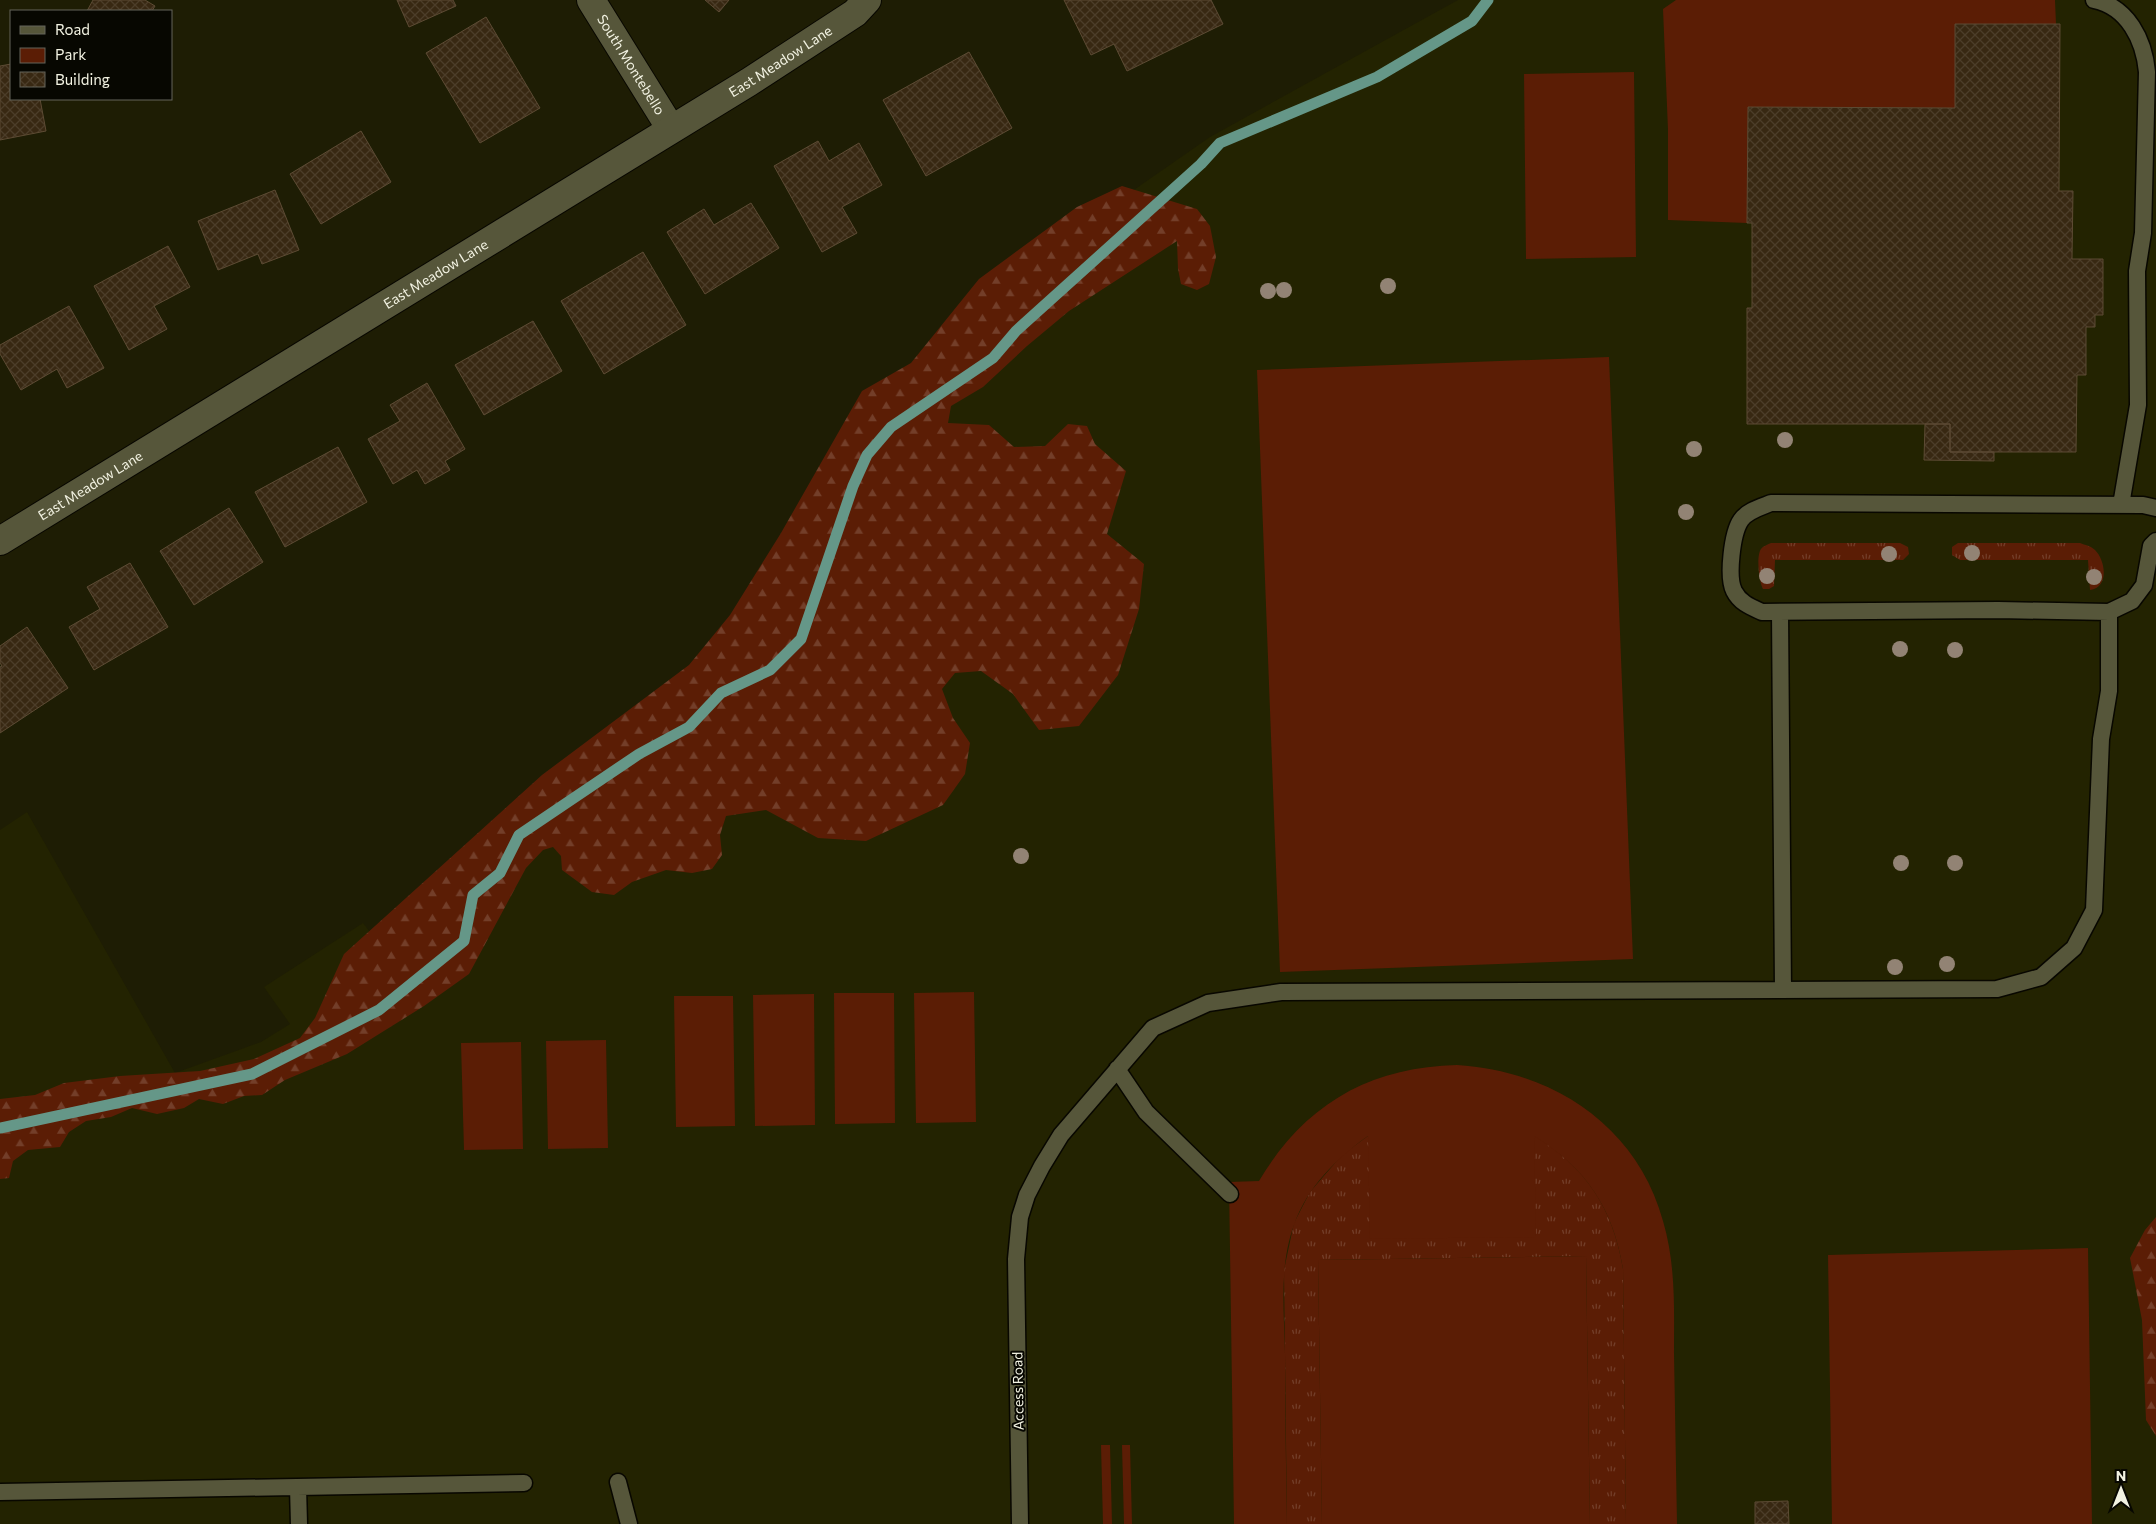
<svg xmlns="http://www.w3.org/2000/svg" width="2156" height="1524" font-family="Commissioner,sans-serif">
<style>
.built{fill:#232301}
.grass{fill:url(#grass-tufts)}
.forest{fill:url(#forest-firs)}
.park{fill:#5b1d05}
.lines{fill:none;stroke-linecap:round;stroke-linejoin:round}
.stream{stroke:#659788;stroke-width:11}
.building{fill:url(#building-cross-hatch);stroke:#5d4b34}
.lane-casing{stroke:#080700;stroke-width:19}
.street-casing{stroke:#080700;stroke-width:30}
.lane{stroke:#56563a;stroke-width:16}
.street{stroke:#56563a;stroke-width:28}
.tree{fill:#928374}
.labels{text-anchor:middle;stroke-width:4;stroke-linejoin:round;paint-order:stroke}
.street-label{font-size:14px;fill:#f2f2e2;stroke:#070701}
</style>
<defs>
<pattern id="grass-tufts" width="24" height="20" patternUnits="userSpaceOnUse" patternTransform="scale(1.25)"><rect width="24" height="20" fill="#5b1d05"/><path d="M3 7l-1-3M5 7V3M7 7l1-3M15 17l-1-3M17 17v-4M19 17l1-3" fill="none" stroke="#733e29"/></pattern>
<pattern id="forest-firs" width="22" height="20" patternUnits="userSpaceOnUse" patternTransform="scale(1.25)"><rect width="22" height="20" fill="#5b1d05"/><path d="M5 1l3.5 6h-7zM16 11l3.5 6h-7z" fill="#733e29"/></pattern>
<pattern id="building-cross-hatch" width="8" height="8" patternUnits="userSpaceOnUse" patternTransform="scale(1.25)"><rect width="8" height="8" fill="#382812"/><path d="M0 0l8 8M0 8l8-8" fill="none" stroke="#4c3d29"/></pattern>
</defs>
<rect width="100%" height="100%" fill="#1e1d04"/>
<path class="built" d="M1458,0H2156V1524H0V830L27,812L175,1073L261,1042L290,1024L264,987L363,923L380,945L753,631L977,299L1210,137Z"/>
<path class="grass" d="M1771,543H1900L1908,547L1909,554L1903,560H1775L1774,586L1769,589H1763C1759,582 1756,556 1761,549C1763,546 1767,545 1771,543Z
M1958,543H2080C2085,545 2091,546 2095,550C2106,561 2109,588 2090,590L2088,560H1960L1952,555V547Z
M1534,1135C1586,1168 1613,1208 1623,1269L1626,1524H1590L1586,1256L1318,1260L1322,1524H1287L1284,1270L1294,1223L1310,1192L1342,1155L1368,1136Z"/>
<path class="forest" d="M1122,186L1197,209L1210,226L1216,257L1209,284L1197,290L1181,284L1178,269L1177,241L1069,311L1027,346L983,387L951,406L948,423L989,425L1014,447L1045,446L1068,424L1087,426L1095,444L1126,471L1107,534L1144,564L1139,609L1118,675L1079,726L1039,730L1013,694L981,671L955,673L942,689L953,718L970,743L965,774L943,805L866,841L818,838L766,810L726,816L720,835L722,855L712,869L692,873L666,870L632,882L614,895L592,892L562,870L561,856L553,847L543,850L526,868L469,974L424,1006L347,1054L285,1080L262,1095L244,1096L223,1104L199,1099L184,1108L157,1114L132,1108L111,1117L86,1121L69,1132L60,1147L28,1150L13,1161L9,1178L0,1179V1099L35,1095L64,1083L120,1076L200,1071L254,1059L300,1038L315,1018L344,954L542,775L689,665L730,615L781,533L862,391L911,363L979,279L1077,207Z
M2156,1217V1436L2146,1420L2142,1320L2130,1258L2145,1230Z"/>
<path class="park" d="M1676,0H2055L2056,24H1955V108L1748,107L1747,223L1668,220V130L1663,9Z
M1634,72L1636,257L1526,259L1524,74Z
M1609,357L1633,959L1280,972L1257,370Z
M974,992L976,1122L916,1123L914,993Z
M834,993H894L895,1123L835,1124Z
M814,994L815,1125L755,1126L753,995Z
M674,996H733L735,1126L676,1127Z
M606,1040L608,1148L548,1149L546,1041Z
M521,1042L523,1149L464,1150L461,1043Z
M1457,1065C1553,1071 1637,1126 1663,1221C1676,1265 1674,1309 1674,1353C1675,1410 1676,1467 1677,1524H1626L1623,1269C1613,1208 1586,1168 1534,1136L1536,1237L1370,1239L1368,1136C1336,1159 1307,1187 1294,1225C1279,1266 1284,1310 1285,1353C1285,1410 1286,1467 1287,1524H1234L1229,1182L1259,1181C1304,1105 1369,1067 1457,1065Z
M2088,1248L2092,1524H1832L1828,1255Z
M1586,1256L1590,1524H1322L1318,1260Z
M1101,1445H1110L1112,1524H1103Z
M1122,1445H1130L1132,1524H1124Z"/>
<g class="lines">
<path class="stream" d="M0,1128L252,1074L379,1010L464,941L473,895L500,873L519,835L639,754L689,727L721,693L770,670L801,639L853,486L867,455L891,427L993,358L1016,331L1201,164L1220,143L1377,77L1472,21L1488,0"/>
</g>
<path class="building" d="M93,0H145L155,6L152,11H87Z
M397,0H453L456,6L409,27Z
M705,0H729L719,12Z
M1064,0H1211L1223,24L1127,71L1114,44L1091,55Z
M486,17L540,108L480,143L426,53Z
M1955,24H2060L2059,191H2073L2072,259H2103V315H2095V327H2086V375H2077L2076,452H1950V424H1747V308H1752V223H1747L1748,107L1955,108Z
M969,52L1012,128L926,176L883,100Z
M11,64V99H40L46,131L0,140V66Z
M361,131L391,182L321,224L290,174Z
M818,141L829,161L859,143L882,185L842,207L857,233L822,252L774,166Z
M275,190L299,250L262,264L258,254L218,270L198,221Z
M751,203L779,248L705,294L667,232L704,209L714,225Z
M168,246L190,287L154,306L167,329L129,350L94,286Z
M643,252L686,325L604,374L561,301Z
M69,306L104,368L67,388L57,369L21,390L0,354V345Z
M533,321L562,371L484,415L455,365Z
M427,383L465,449L445,461L450,470L425,484L417,470L393,484L368,439L400,421L390,405Z
M1925,424H1950V452H1994V461L1924,460Z
M338,447L367,502L285,547L255,492Z
M229,508L263,562L194,605L160,551Z
M130,563L168,627L94,670L69,627L100,609L87,587Z
M27,627L68,688L0,733V667L2,666L0,663V646Z
M1788,1501L1789,1524H1755V1502Z"/>
<g class="lines">
<g class="lane-casing">
<path id="lane" d="M2094,0C2128,7 2144,40 2147,72L2143,233L2137,271L2138,405L2121,505
M2156,508L2143,505L1771,503C1761,507 1747,511 1741,520C1732,533 1727,577 1734,591C1740,603 1751,607 1762,612L1998,610L2109,612L2132,601L2144,585L2151,546L2156,541
M1780,612L1783,990
M1117,1069L1146,1112L1230,1194
M618,1482L629,1524
M298,1487L299,1524
M0,1492L524,1483
M1020,1524L1016,1259L1020,1217L1027,1195L1042,1166L1061,1135L1153,1028L1208,1003L1281,992L1997,989L2041,977L2074,948L2094,910L2101,739L2109,691V612"/>
</g>
<g class="street-casing">
<g id="street">
<path id="s1" d="M591,0L671,129"/>
<path id="s2" d="M0,541L749,82L855,13L867,0"/>
</g>
</g>
<use href="#lane" class="lane"/>
<use href="#street" class="street"/>
</g>
<g class="tree">
<circle cx="1388" cy="286" r="8"/>
<circle cx="1284" cy="290" r="8"/>
<circle cx="1268" cy="291" r="8"/>
<circle cx="1785" cy="440" r="8"/>
<circle cx="1694" cy="449" r="8"/>
<circle cx="1686" cy="512" r="8"/>
<circle cx="1972" cy="553" r="8"/>
<circle cx="1889" cy="554" r="8"/>
<circle cx="1767" cy="576" r="8"/>
<circle cx="2094" cy="577" r="8"/>
<circle cx="1900" cy="649" r="8"/>
<circle cx="1955" cy="650" r="8"/>
<circle cx="1021" cy="856" r="8"/>
<circle cx="1901" cy="863" r="8"/>
<circle cx="1955" cy="863" r="8"/>
<circle cx="1947" cy="964" r="8"/>
<circle cx="1895" cy="967" r="8"/>
</g>
<g class="labels">
<g class="street-label">
<text dy="5" stroke="none"><textPath href="#s2" startOffset="916">East Meadow Lane</textPath></text>
<text dy="5" stroke="none"><textPath href="#s1" startOffset="76">South Montebello</textPath></text>
<text dy="5" stroke="none"><textPath href="#s2" startOffset="511">East Meadow Lane</textPath></text>
<text dy="5" stroke="none"><textPath href="#s2" startOffset="106">East Meadow Lane</textPath></text>
<text transform="translate(1018 1391) rotate(-91)" y="5">Access Road</text>
</g>
</g>
<rect x="10" y="10" width="162" height="90" fill="#070701" stroke="#65655b"/>
<rect x="20" y="26" width="25" height="8" fill="#56563a" stroke="#65655b"/>
<text x="55" y="35" font-size="15" fill="#f2f2e2">Road</text>
<rect x="20" y="48" width="25" height="15" fill="#5b1d05" stroke="#65655b"/>
<text x="55" y="60" font-size="15" fill="#f2f2e2">Park</text>
<rect x="20" y="72" width="25" height="15" fill="url(#building-cross-hatch)" stroke="#65655b"/>
<text x="55" y="85" font-size="15" fill="#f2f2e2">Building</text>
<g transform="translate(2121 1489)" stroke="#070701" stroke-width="4" paint-order="stroke">
<path d="M0-4L9 19L0 12L-9 19Z" fill="#f2f2e2"/>
<text y="-8" font-size="14" font-weight="bold" text-anchor="middle" fill="#f2f2e2">N</text>
</g>
</svg>
